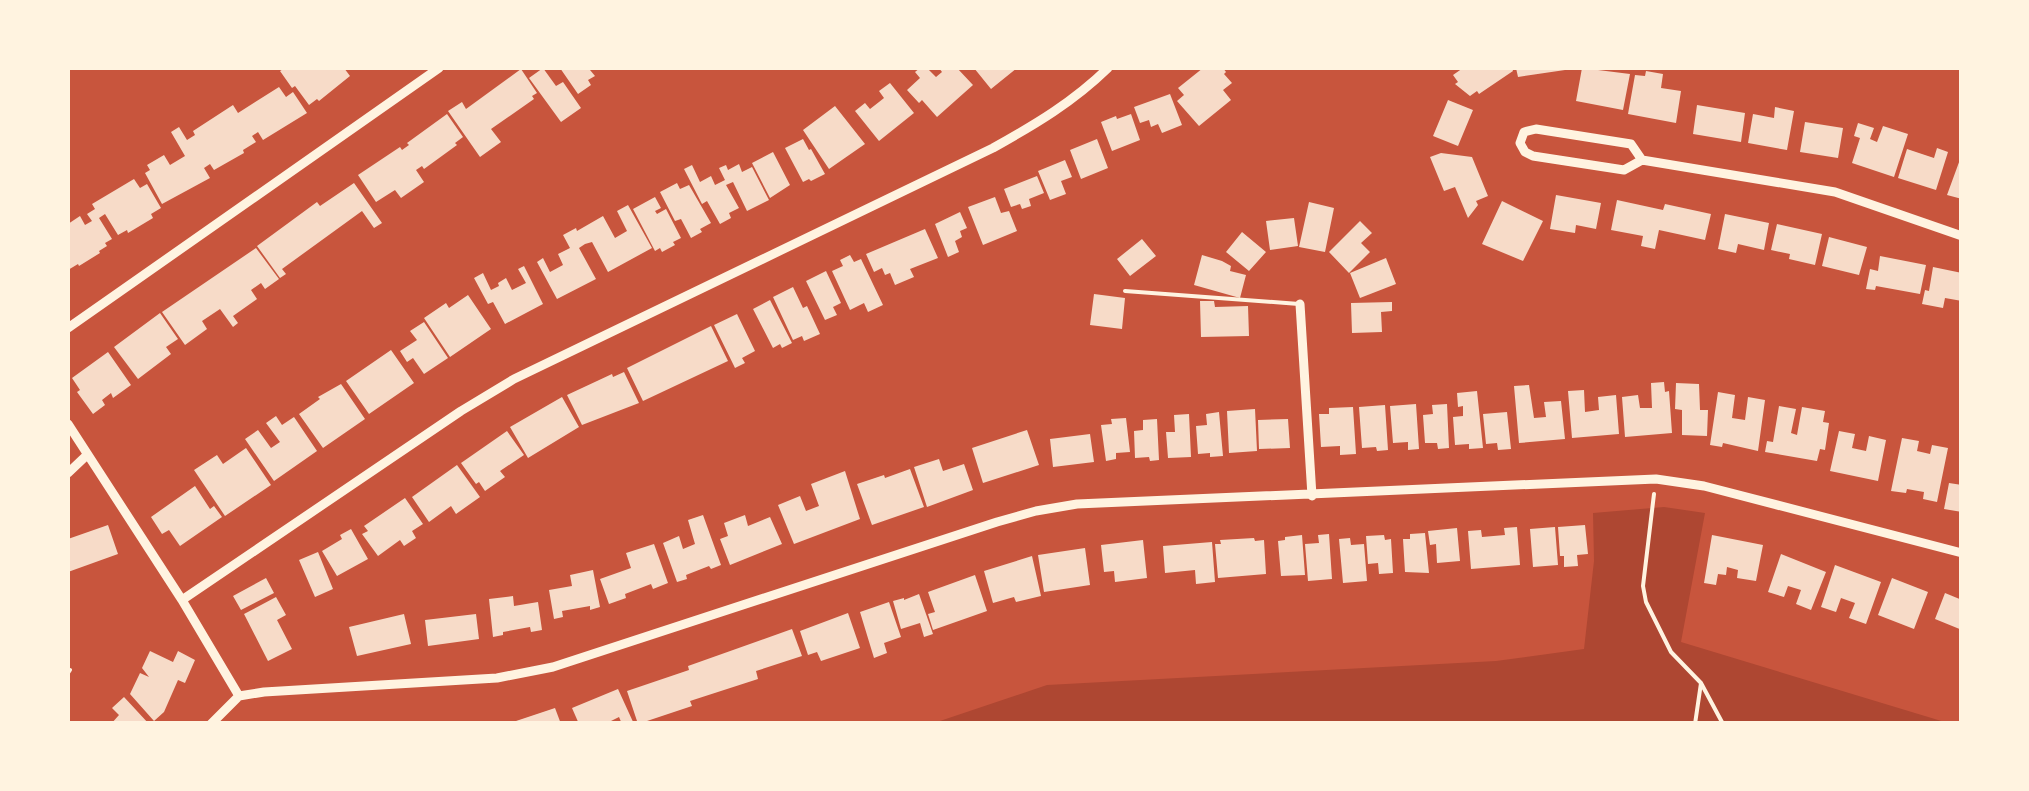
<svg xmlns="http://www.w3.org/2000/svg" width="2029" height="791" font-family="Roboto,sans-serif">
<style>
.green{fill:#ae4732}
.building{fill:#f7dbc8}
.lines{fill:none;stroke-linecap:round;stroke-linejoin:round}
.path{stroke:#fff3e0;stroke-width:4}
.service{stroke:#fff3e0;stroke-width:4}
.minor{stroke:#fff3e0;stroke-width:9}
</style>
<rect width="100%" height="100%" fill="#c8553d"/>
<path class="green" d="M1664,507L1705,513L1681,642L1948,723L931,724L1047,685L1496,661L1584,649L1594,561L1593,513Z"/>
<path class="building" d="M285,68H344L350,76L319,101L317,99L309,105L295,86L292,88L280,71Z
M543,68L556,86L563,82L581,108L561,122L529,78Z
M560,68H594L590,70L595,76L588,80L591,85L578,94Z
M920,68H927L936,77L942,72L939,68H957L973,85L937,117L922,100L919,103L907,90L920,78L915,72Z
M974,68H1017L991,89Z
M1203,68H1223L1226,72L1224,74L1232,83L1223,90L1231,100L1199,126L1177,101L1184,95L1178,88Z
M1463,68H1512L1513,71L1479,94L1477,91L1470,96L1455,84L1458,82L1453,75Z
M1516,68H1565V70L1518,77Z
M1582,68L1630,74L1623,110L1576,101Z
M521,69L537,93L532,96L534,99L491,129L501,142L480,157L448,111L462,102L466,109Z
M1646,71L1663,74L1661,88L1681,91L1676,123L1628,114L1635,75L1645,76Z
M890,83L914,113L879,141L855,111L865,103L870,109L879,102L884,98L879,91Z
M279,87L286,97L293,92L307,113L263,140L258,132L252,136L256,142L243,150L244,153L214,170L210,164L204,168L210,178L162,204L145,173L150,170L147,165L164,155L170,165L185,156L171,132L179,127L187,140L195,135L193,131L233,105L238,113Z
M1170,94L1182,125L1162,133L1158,124L1151,127L1149,120L1140,123L1134,107Z
M1448,100L1473,110L1458,146L1433,136Z
M1697,105L1745,113L1741,142L1693,134Z
M835,106L865,144L829,169L803,130Z
M1775,107L1794,111L1787,150L1748,143L1753,114L1774,118Z
M447,114L463,137L455,143L457,145L424,169L422,166L416,170L424,182L401,198L395,190L376,202L358,175L400,147L402,150L409,145L407,143Z
M1131,114L1140,140L1112,151L1101,122L1116,116L1117,119Z
M1805,122L1843,128L1838,158L1800,152Z
M1858,123L1874,128L1870,139L1877,142L1883,126L1908,134L1894,177L1852,163L1860,138L1854,136Z
M803,139L809,150L811,149L825,174L811,181L809,179L803,182L785,148Z
M1097,139L1108,168L1081,179L1070,150Z
M1937,148L1948,152L1936,190L1898,178L1907,149L1934,158Z
M773,152L790,185L770,198L752,163Z
M1441,153L1472,157L1488,196L1476,201L1478,205L1468,218L1455,187L1444,191L1430,157Z
M1962,154V199L1947,195Z
M1065,160L1072,177L1061,181L1066,194L1050,200L1038,171Z
M739,164L742,172L752,167L769,200L747,211L733,182L726,185L739,208L729,213L731,218L720,224L707,201L702,204L684,169L692,165L700,182L711,176L715,185L725,180L719,168L726,165L728,170Z
M1037,176L1044,193L1029,199L1031,206L1022,209L1020,204L1011,207L1004,189Z
M134,179L140,188L147,184L161,208L151,214L153,218L128,233L127,230L118,235L105,214L99,218L112,239L105,243L107,246L99,251L100,253L79,266L78,264L68,270V224L80,216L85,225L92,221L87,214L95,209L92,204Z
M354,183L382,223L374,228L362,211L282,269L286,274L280,278L257,246L317,202L320,206Z
M677,183L680,189L689,185L711,223L700,229L702,232L691,238L681,219L675,221L660,192Z
M1556,195L1601,203L1596,229L1576,225L1575,233L1550,229Z
M655,197L661,208L655,211L657,214L666,209L681,238L673,242L675,245L662,252L660,248L655,251L633,209Z
M995,197L1001,213L1009,211L1017,231L983,245L968,207Z
M1617,200L1663,210L1665,204L1711,214L1705,240L1659,230L1655,249L1641,246L1643,236L1611,230Z
M1502,201L1543,221L1523,261L1482,244Z
M1309,202L1334,208L1325,252L1299,247Z
M628,205L652,248L608,272L592,242L585,244L579,248L596,279L557,299L537,262L543,258L550,272L563,265L558,254L570,248L563,235L576,228L577,231L603,216L615,238L627,231L617,211Z
M960,212L967,228L960,231L962,237L955,241L959,252L948,257L935,224Z
M1725,214L1769,223L1764,250L1738,244L1736,253L1718,249Z
M1294,218L1298,246L1270,250L1266,221Z
M1360,221L1372,233L1361,243L1370,252L1349,273L1329,252Z
M1777,224L1822,234L1815,265L1789,259L1790,254L1771,250Z
M925,229L938,258L910,269L914,277L895,285L890,273L885,275L882,268L874,272L866,254Z
M1242,232L1266,252L1249,271L1226,252Z
M1829,237L1867,247L1859,275L1822,266Z
M1142,239L1156,256L1130,276L1117,259Z
M256,248L279,279L265,289L261,283L251,290L257,299L233,316L238,323L233,327L220,309L202,321L207,329L185,345L162,312Z
M850,255L854,262L861,259L883,305L868,312L864,303L850,310L832,271L843,266L840,260Z
M1202,255L1222,261L1231,266L1230,271L1246,275L1240,298L1194,285Z
M1880,256L1926,265L1920,294L1876,286L1875,290L1866,289L1870,269L1878,271Z
M1386,258L1396,284L1360,298L1350,273Z
M524,266L543,304L505,324L493,302L488,304L474,278L483,273L491,290L499,286L498,283L506,278L512,290L526,283L518,269Z
M1933,267L1962,273V301L1945,298L1943,308L1922,304L1925,290L1929,291Z
M826,271L841,303L833,307L837,315L825,320L806,281Z
M793,287L803,308L807,306L820,334L804,341L802,336L793,340L773,297Z
M1094,294L1125,298L1122,329L1090,325Z
M468,295L491,329L450,357L424,318L446,303L449,308Z
M770,300L792,343L782,348L780,344L773,348L753,309Z
M1200,301H1214L1215,307L1248,306L1249,336L1201,337Z
M1392,302V311L1381,312L1382,332L1352,333L1351,303Z
M160,313L178,339L166,347L171,354L138,379L114,347Z
M737,314L755,351L742,358L745,363L735,368L714,325Z
M424,322L448,358L424,374L413,358L407,362L400,351L417,340L410,331Z
M711,326L728,361L643,401L627,368Z
M391,350L414,383L369,414L346,381Z
M108,352L131,385L113,398L111,393L102,400L105,405L93,414L77,392L80,390L72,378Z
M624,372L639,403L582,425L567,395L612,374L613,377Z
M1664,382L1665,392L1669,391L1672,433L1625,437L1622,397L1638,395L1640,408H1652L1651,383Z
M1676,383L1699,384L1700,410H1708L1707,436L1682,435V410L1675,409Z
M341,384L365,419L323,448L299,414L320,399L318,397Z
M1529,385L1534,418L1546,417L1544,402L1561,401L1565,439L1519,443L1514,386Z
M1584,390L1585,412L1599,410L1598,397L1616,395L1619,434L1572,438L1568,391Z
M1477,391L1483,448L1469,449V444L1455,445L1453,417L1463,416V406L1458,407L1457,393Z
M1718,392L1735,395L1732,418L1745,420L1748,397L1765,400L1758,451L1723,443L1722,447L1710,445Z
M562,397L579,427L528,458L510,427Z
M1416,404L1419,449L1408,450V442L1393,443L1390,406Z
M1447,404L1449,448L1438,449L1437,443H1425L1423,415L1433,414L1432,405Z
M1385,405L1388,450L1377,451L1376,447L1362,448L1359,407Z
M1779,406L1796,409L1791,433L1797,435L1802,407L1825,411L1823,422L1829,423L1825,450L1820,449L1817,461L1765,452L1767,441L1773,442Z
M1353,407L1356,454L1340,455V446L1321,447L1319,414H1329V408Z
M1255,409L1257,451L1229,453L1227,411Z
M1219,412L1223,456L1210,457V453L1198,454L1196,426L1207,425L1206,414Z
M1507,412L1511,449L1498,450L1497,443L1486,444L1483,414Z
M1189,414L1191,457L1168,458L1166,432H1175L1174,415Z
M276,416L282,425L294,417L317,451L274,481L245,439L258,430L271,448L280,442L266,423Z
M1126,418L1130,452L1116,453V459L1106,461L1101,425L1112,424L1111,419Z
M1157,419L1159,460L1150,461L1149,457L1135,458L1134,431L1143,430V420Z
M1288,419L1290,448L1259,449L1258,420Z
M1027,430L1039,465L983,483L972,448Z
M507,431L524,455L500,471L505,477L485,491L479,482L476,484L461,463Z
M1839,431L1855,434L1852,448L1866,451L1869,436L1886,440L1878,481L1830,471Z
M1090,434L1094,462L1053,467L1050,439Z
M1902,438L1919,441L1917,451L1930,454L1932,445L1948,448L1937,502L1923,499L1924,492L1907,489L1906,493L1891,491Z
M246,448L271,485L225,516L194,470L217,455L223,464Z
M939,459L943,471L964,464L973,490L927,507L914,467Z
M457,465L480,497L456,514L451,506L429,522L412,497Z
M910,469L924,507L872,525L857,484L884,475L885,478Z
M845,471L860,519L794,544L778,505L800,496L806,511L819,506L811,484Z
M1949,483L1962,485V512L1944,509Z
M195,486L210,509L214,506L222,517L180,546L169,530L162,534L151,517Z
M405,498L423,524L412,531L416,538L404,546L400,540L378,556L362,534L368,531L364,526Z
M703,515L721,565L711,569L709,566L686,575L687,579L677,582L663,543L679,536L683,549L695,544L688,520Z
M745,515L748,526L770,517L782,544L730,565L720,539L728,536L724,523Z
M108,525L118,554L68,572V539Z
M1585,525L1588,554L1577,555L1578,566L1564,567V556H1560L1558,527Z
M1517,527L1520,565L1471,569L1468,531L1481,530L1482,537L1505,535L1504,528Z
M1555,527L1558,565L1533,567L1530,529Z
M1457,528L1460,561L1437,563L1436,544L1430,545L1428,531Z
M351,529L368,559L337,576L322,551L342,539L340,535Z
M1425,533L1429,573L1405,572L1403,539H1410V534Z
M1329,534L1332,579L1308,581L1305,544L1319,543L1318,535Z
M1302,535L1305,575L1281,576L1278,541L1285,540V537Z
M1384,535L1385,540L1391,539L1393,573L1379,574L1378,563L1368,564L1366,536Z
M1712,535L1763,545L1756,581L1737,578L1738,570L1727,567L1726,575L1718,574L1716,585L1704,583Z
M1254,538L1255,541L1264,540L1266,574L1218,578L1215,544H1221L1220,540Z
M1350,538L1351,545L1364,544L1367,581L1343,583L1339,539Z
M1143,540L1147,578L1115,582L1114,571L1104,572L1101,545Z
M1212,542L1215,582L1196,584L1195,570L1165,573L1163,546Z
M654,544L668,583L653,589L651,584L625,594L626,598L609,604L600,579L631,568L626,553Z
M1085,548L1090,585L1044,592L1038,555Z
M318,552L333,589L315,597L299,560Z
M1781,554L1826,572L1811,610L1796,604L1801,590L1788,586L1784,597L1768,592Z
M1032,556L1041,596L1016,602L1014,597L993,603L984,571Z
M1835,565L1881,582L1866,624L1849,618L1855,603L1841,598L1836,612L1821,607Z
M593,570L600,607L590,610V606L562,611L563,617L554,619L549,590L572,586L570,575Z
M975,575L987,611L933,630L928,614L935,612L928,592Z
M266,578L274,593L241,610L233,596Z
M1892,578L1928,592L1914,629L1878,615Z
M1945,593L1962,600V630L1935,619Z
M919,594L933,634L924,637L920,623L901,629L893,601L904,598V600Z
M513,596L514,606L538,602L542,630L531,632L530,627L503,632V635L493,637L489,599Z
M276,597L286,615L277,620L292,649L268,661L244,614Z
M889,602L901,637L884,643L887,653L874,658L860,612Z
M848,613L860,648L821,661L817,652L808,655L800,631Z
M404,614L411,644L357,656L349,627Z
M476,614L479,639L428,646L425,620Z
M792,629L802,656L756,671L758,679L690,701L692,706L638,724L627,691L689,670L688,666Z
M150,651L173,662L178,651L195,660L185,683L178,680L164,712L154,721L130,694L140,673L149,677L142,668Z
M618,689L634,724H622L619,717L605,724H579L572,708Z
M124,697L149,724H111L119,715L112,708Z
M555,708L561,724H511L510,723Z"/>
<g class="lines">
<path class="path" d="M1654,494L1643,586L1646,602L1671,652L1701,683L1723,724
M1695,724L1701,683"/>
<path class="service" d="M1125,291L1299,304
M68,673L70,670"/>
<path class="minor" d="M1642,160L1631,144L1536,129L1524,132L1520,143L1525,152L1533,156L1624,170L1642,160L1835,192L1962,236
M1300,304L1312,496
M68,328L439,68
M68,424L182,600L239,696
M68,473L87,455
M182,600L461,411L514,379L993,148C1036,124 1073,102 1108,68
M239,696L264,692L497,678L553,667L997,522L1036,511L1077,504L1656,479L1704,486L1962,553
M211,724L239,696"/>
</g>
<rect width="2029" height="791" fill="none" stroke="#fff3e0" stroke-width="140"/>
</svg>
